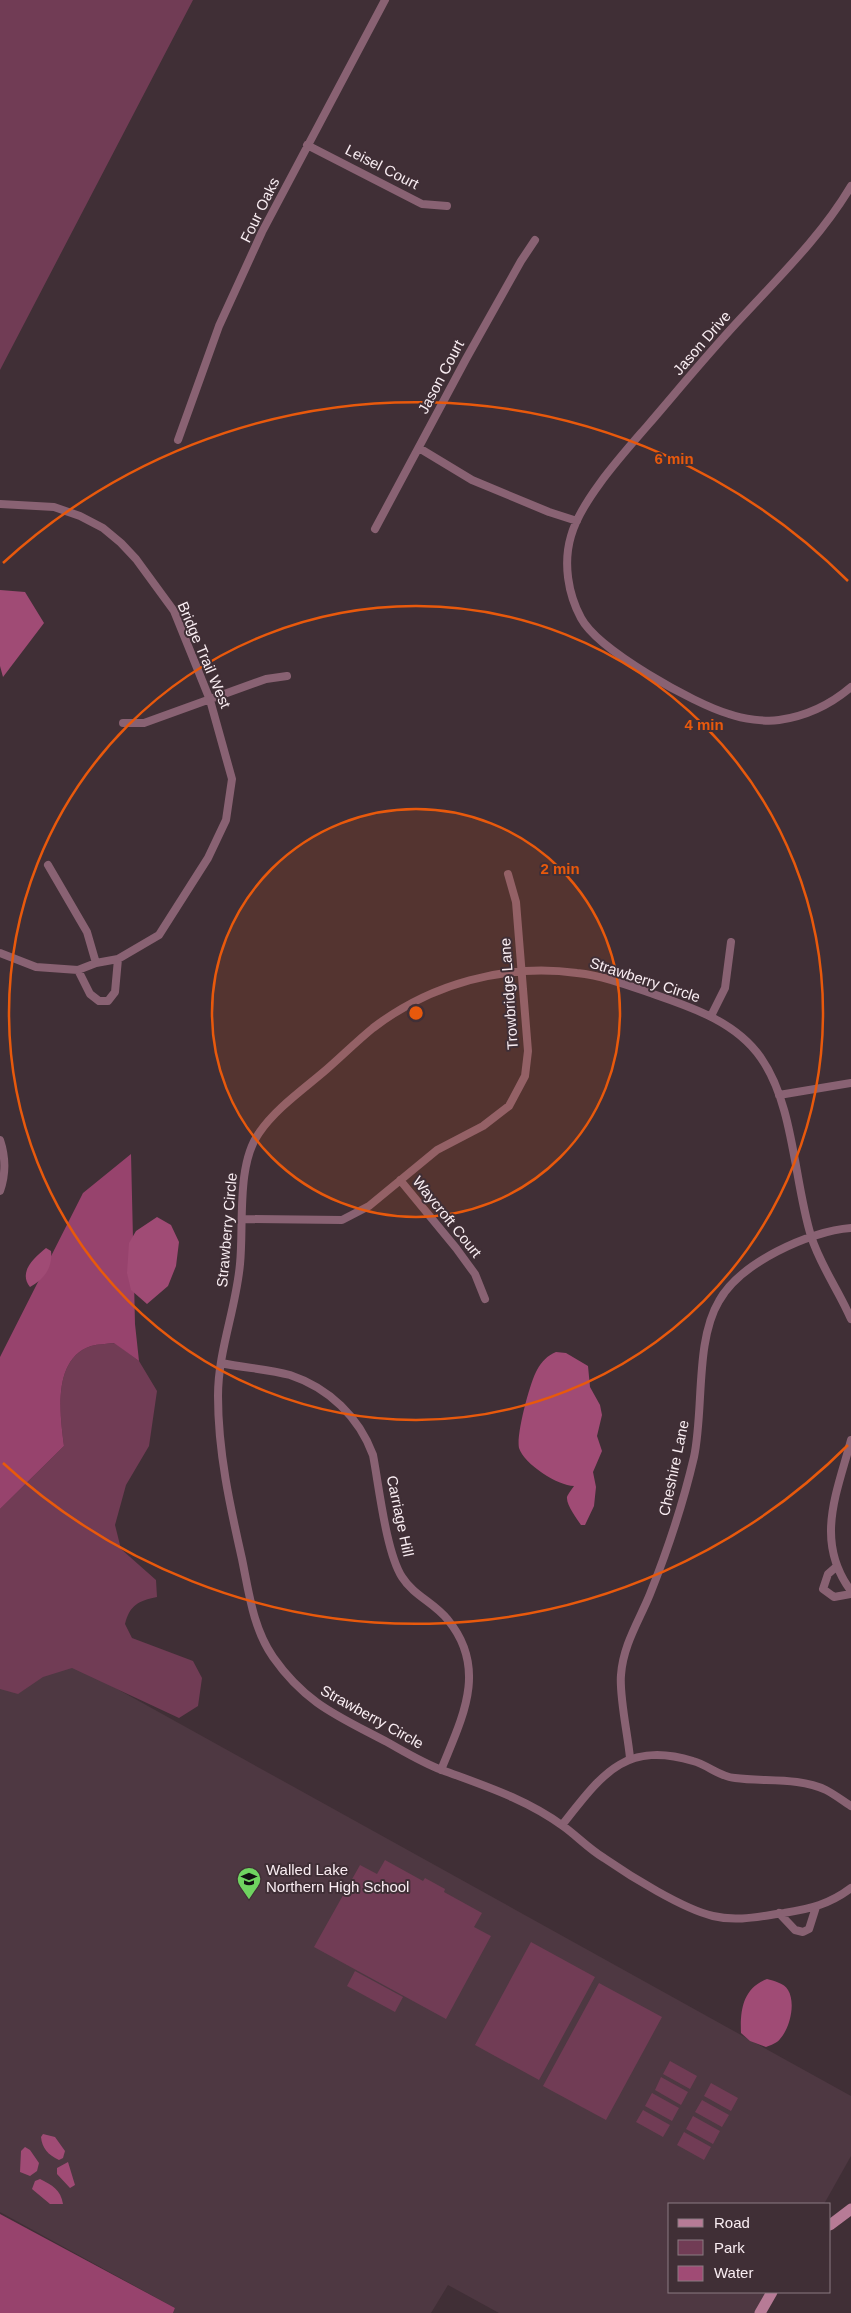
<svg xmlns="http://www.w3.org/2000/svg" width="851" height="2313" font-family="Arial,sans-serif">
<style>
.built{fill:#4e3842}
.green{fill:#713c55}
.forest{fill:#97436d}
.water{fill:#a04b75}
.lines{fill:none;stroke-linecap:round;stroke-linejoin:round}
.minor{stroke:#896273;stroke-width:8}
.secondary{stroke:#b77b96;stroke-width:11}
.ring{fill:none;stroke:#e8590c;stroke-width:2.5}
.labels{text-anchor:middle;stroke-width:4;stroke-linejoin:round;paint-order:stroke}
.street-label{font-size:15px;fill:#f9edf2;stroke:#402f36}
.poi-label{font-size:15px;fill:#f9edf2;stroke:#402f36;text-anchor:start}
.centre{fill:#e8590c;stroke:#402f36;stroke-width:2.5}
.ring-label{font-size:15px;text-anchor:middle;font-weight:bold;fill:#e8590c;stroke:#402f36;stroke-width:4;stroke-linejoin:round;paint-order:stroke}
</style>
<rect width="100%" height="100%" fill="#402f36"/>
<path class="built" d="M0,1624L851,2096V2156L824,2204H670V2292H775L763,2313H499L448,2285L431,2313H173L175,2308L0,2212Z"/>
<path class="green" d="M0,0H193L0,370Z
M115,1343L139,1361L157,1391L149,1446L126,1485L115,1525L121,1549L156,1580L157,1597C138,1601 130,1605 125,1624L132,1638L193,1661L202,1678L198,1706L179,1718L72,1668L43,1677L18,1694L0,1689V1509L64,1446C60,1415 52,1359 91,1346C98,1344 107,1344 115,1343Z
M385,1860L423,1881L425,1878L445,1889L444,1892L482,1913L474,1927L491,1936L446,2019L314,1947L360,1865L377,1874Z
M531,1942L595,1977L539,2080L475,2045Z
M355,1971L403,1997L395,2012L347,1986Z
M599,1983L662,2017L606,2120L543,2086Z
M670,2061L697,2076L690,2089L663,2074Z
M661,2077L688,2092L681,2105L655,2090Z
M711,2083L738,2098L731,2111L704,2096Z
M652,2093L679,2108L672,2121L645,2106Z
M702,2100L729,2115L722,2127L695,2112Z
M643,2110L670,2125L663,2137L636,2122Z
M693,2116L720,2131L713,2144L686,2129Z
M684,2132L711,2147L704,2160L677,2145Z"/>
<path class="forest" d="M131,1154L135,1324L139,1361L114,1343C107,1344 98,1344 91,1346C52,1359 60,1415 64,1446L0,1509V1357L83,1193Z
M0,2214L175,2308L173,2313H0Z"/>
<path class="water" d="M0,590L25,592L44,623L3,677L0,666Z
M157,1217L171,1225L179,1242L176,1266L168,1286L147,1304L131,1290L127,1273L129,1243L136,1231Z
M46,1248L51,1251C53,1268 44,1279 30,1287C18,1272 34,1258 46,1248Z
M556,1352L566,1353L588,1366L590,1387L600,1405L602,1415L597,1436L602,1451L593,1472L596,1487L594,1506L585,1525H581C577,1519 566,1505 567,1497C568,1494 572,1489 574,1486C558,1486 524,1464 519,1448C516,1435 530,1382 537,1370C542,1361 547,1356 556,1352Z
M767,1979C774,1981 784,1983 788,1990C796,2003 790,2028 780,2039C777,2043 771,2045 766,2047L750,2041L741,2033C740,2010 743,1988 767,1979Z
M43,2134L55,2137L65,2151L63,2158L59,2160C48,2155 42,2148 41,2137Z
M25,2147L30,2150L39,2163L37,2171L30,2176L20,2172L21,2151Z
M68,2162L75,2185L70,2188L57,2174V2168Z
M40,2179C52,2185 61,2190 63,2204H50L32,2189L35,2181Z"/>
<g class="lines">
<path class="minor" d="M307,145L422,204L447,206
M851,186C822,235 781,275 743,316C710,351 679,389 648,425C623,454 581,500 571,536C563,563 568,594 581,618C598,650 694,704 729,714C743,719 765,722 779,720C807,716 830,705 851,687
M178,440L219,326L262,232L385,0
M419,448L472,480L549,512L577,521
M0,504L54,507L80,516L103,528L121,543L136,559L174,611L210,700L232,779L226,820L208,858L159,935L118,959L96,963L78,970L36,967L0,953
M375,529L466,359L521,261L535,240
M123,723H144L266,679L287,676
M48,865L87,932L96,963
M78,970L90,994L99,1001H108L115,992L118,959
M711,1016L725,988L731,942
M779,1095L851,1083
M0,1140C6,1158 6,1174 0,1191
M400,1180L456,1248L475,1274L485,1299
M242,1219L342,1220L369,1206L437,1150L483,1126L509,1106L525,1076L528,1051L516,902L508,874
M851,1319C839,1291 820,1265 811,1236C794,1181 794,1105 761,1058C737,1023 694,1008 656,995C630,986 605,976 577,973C506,963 430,984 373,1028C357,1041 342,1056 327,1069C304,1089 276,1108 259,1133C236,1165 244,1226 240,1264C236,1309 218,1351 218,1396C218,1452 230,1506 242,1559C249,1593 253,1628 273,1657C306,1704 338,1716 387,1742C405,1752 423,1763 442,1770C485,1786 526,1799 563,1826C577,1836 589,1849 604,1858C630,1876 683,1909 713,1916C737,1922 761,1916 784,1913C810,1909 830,1904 851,1888
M221,1363C244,1368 268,1369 290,1375C329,1388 359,1417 373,1455C379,1486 386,1552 402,1577C414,1596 435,1603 448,1620C489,1670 461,1720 441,1770
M851,1440C837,1493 814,1541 851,1591
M836,1567L828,1574L823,1589L834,1597L851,1594
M630,1758C628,1735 619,1696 621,1675C623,1645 639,1621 650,1594C668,1549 683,1504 694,1457C704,1410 695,1341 719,1301C740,1263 809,1231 851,1228
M562,1825C601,1776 624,1740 693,1761C708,1765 720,1777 735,1778C764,1782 799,1777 826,1790C834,1794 843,1801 851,1806
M779,1913L795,1930L803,1932L809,1929L816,1907"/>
<path class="secondary" d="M830,2225L851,2209
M760,2313L772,2292"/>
</g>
<circle cx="416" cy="1013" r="204" fill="#e8590c" fill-opacity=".12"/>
<g class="ring">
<circle cx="416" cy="1013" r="204"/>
<circle cx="416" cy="1013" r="407"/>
<path d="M848 1445A611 611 0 0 1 3 1463M3 563A611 611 0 0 1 848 581"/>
</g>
<defs>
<g id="school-pin" transform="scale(1.25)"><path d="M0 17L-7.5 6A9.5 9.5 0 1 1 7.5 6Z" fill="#6fd360" stroke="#402f36"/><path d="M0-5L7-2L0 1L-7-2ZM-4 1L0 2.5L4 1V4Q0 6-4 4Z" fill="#111"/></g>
</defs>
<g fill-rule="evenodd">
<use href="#school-pin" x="249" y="1879"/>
</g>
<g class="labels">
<g class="street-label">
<text transform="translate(382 167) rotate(27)" y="5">Leisel Court</text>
<text transform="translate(260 210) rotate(-64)" y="5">Four Oaks</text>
<text transform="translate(702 343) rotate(-49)" y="5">Jason Drive</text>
<text transform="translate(441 377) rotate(-62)" y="5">Jason Court</text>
<text transform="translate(204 655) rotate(67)" y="5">Bridge Trail West</text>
<text transform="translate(645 980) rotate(18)" y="5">Strawberry Circle</text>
<text transform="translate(509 994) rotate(-94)" y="5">Trowbridge Lane</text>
<text transform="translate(447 1217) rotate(51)" y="5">Waycroft Court</text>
<text transform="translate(227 1230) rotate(-85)" y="5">Strawberry Circle</text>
<text transform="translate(674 1468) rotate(-78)" y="5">Cheshire Lane</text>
<text transform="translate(400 1516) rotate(78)" y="5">Carriage Hill</text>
<text transform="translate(372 1717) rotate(29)" y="5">Strawberry Circle</text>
</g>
<g class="poi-label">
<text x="266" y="1875">Walled Lake<tspan x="266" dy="17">Northern High School</tspan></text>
</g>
</g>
<circle cx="416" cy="1013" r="8" class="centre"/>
<g class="ring-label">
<text x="674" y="464">6 min</text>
<text x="704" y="730">4 min</text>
<text x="560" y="874">2 min</text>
</g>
<rect x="668" y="2203" width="162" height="90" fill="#402f36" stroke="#8a7b81"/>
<rect x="678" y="2219" width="25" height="8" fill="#b77b96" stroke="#8a7b81"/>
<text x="714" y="2228" font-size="15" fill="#f9edf2">Road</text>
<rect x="678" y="2240" width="25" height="15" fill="#713c55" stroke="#8a7b81"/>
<text x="714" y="2253" font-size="15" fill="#f9edf2">Park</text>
<rect x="678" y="2266" width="25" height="15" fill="#a04b75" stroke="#8a7b81"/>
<text x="714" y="2278" font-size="15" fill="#f9edf2">Water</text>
</svg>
